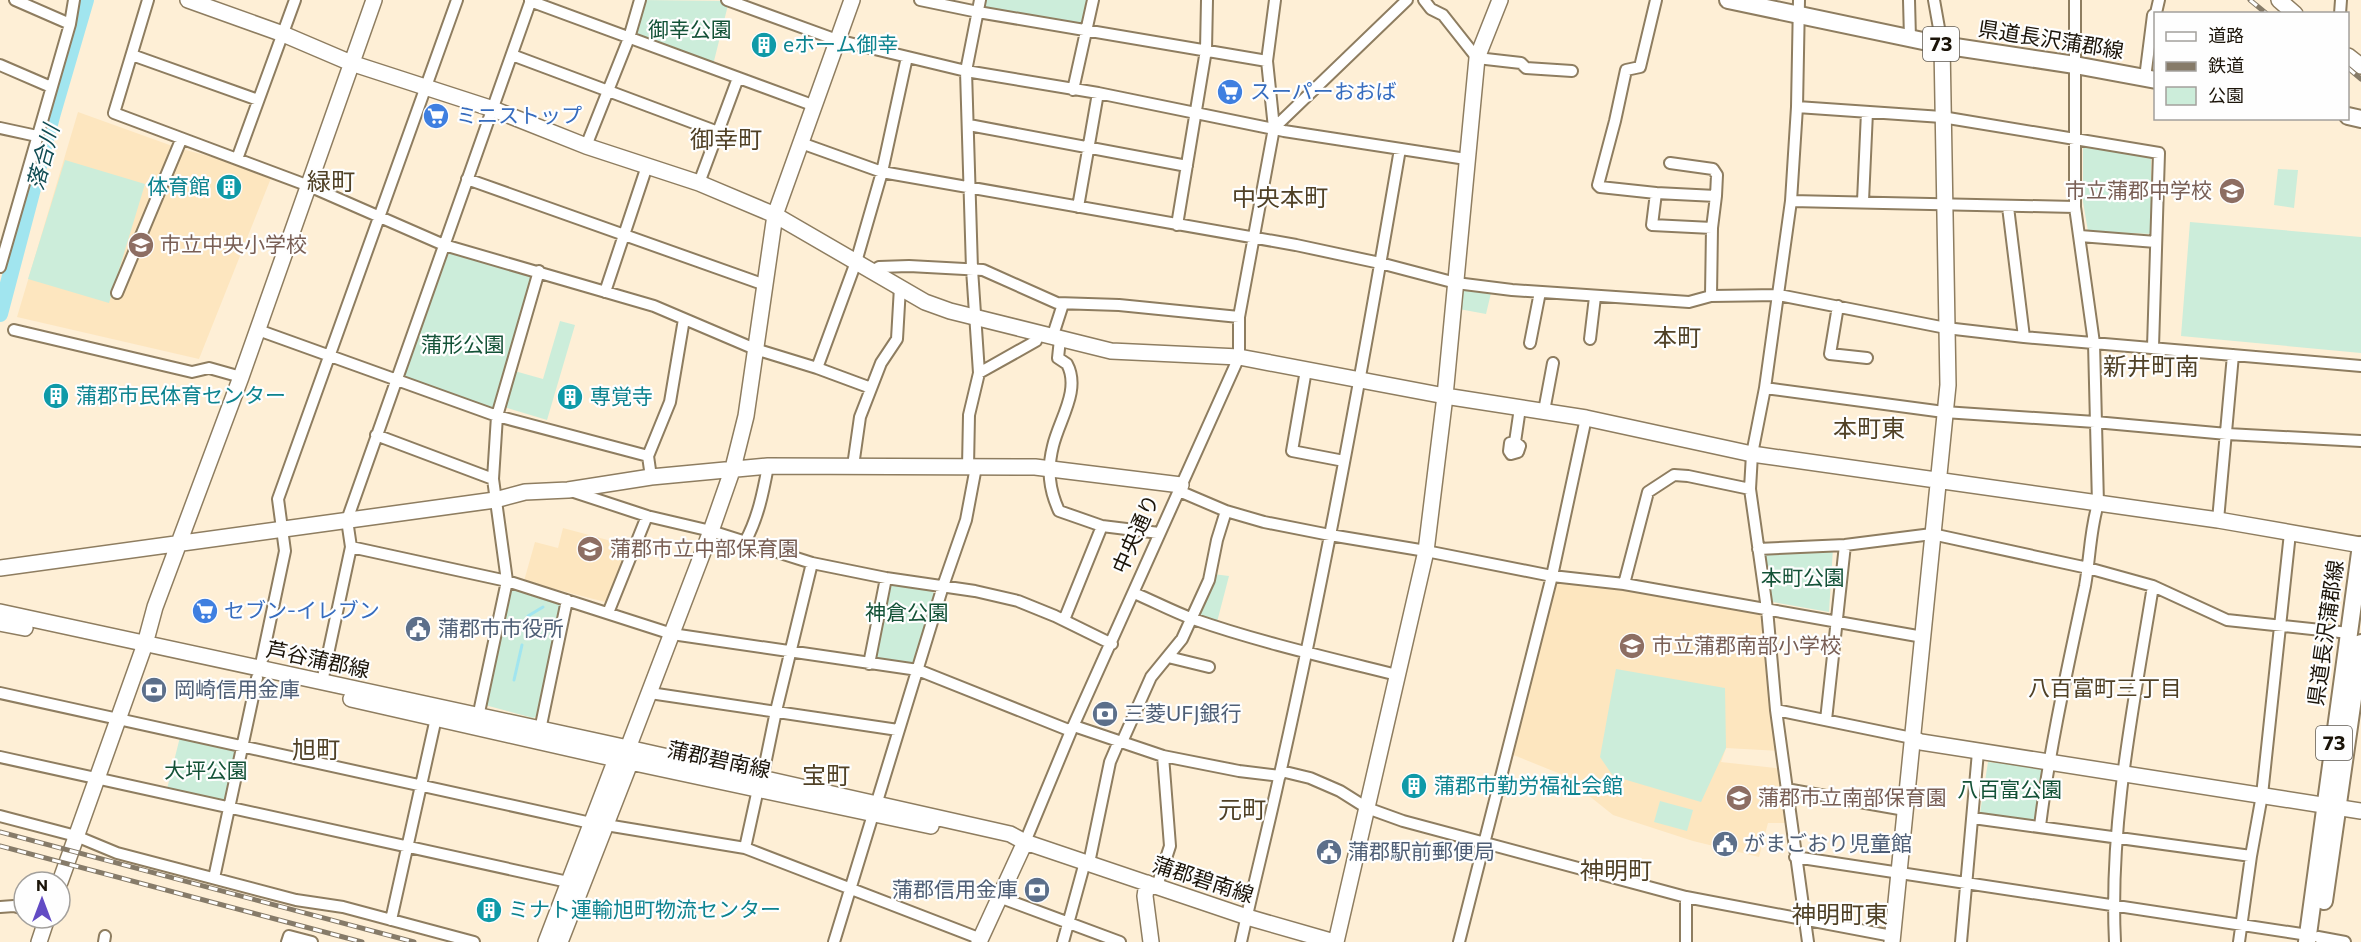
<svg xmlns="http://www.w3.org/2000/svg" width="2361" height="942" font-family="Commissioner,'Noto Sans JP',sans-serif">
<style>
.built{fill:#fde6bf}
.green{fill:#ccedda}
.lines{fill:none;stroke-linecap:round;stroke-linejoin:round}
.stream{stroke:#a1e5ef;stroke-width:3}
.river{stroke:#a1e5ef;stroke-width:16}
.street-casing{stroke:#8e7d60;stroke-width:14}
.secondary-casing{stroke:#8e7d60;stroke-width:18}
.primary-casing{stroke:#8e7d60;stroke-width:20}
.street{stroke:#fff;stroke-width:10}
.secondary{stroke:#fff;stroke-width:15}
.primary{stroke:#fff;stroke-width:16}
.rail-casing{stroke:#867b69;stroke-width:5}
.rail{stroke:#fefefe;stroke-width:3;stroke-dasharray:9;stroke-linecap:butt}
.labels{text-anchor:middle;stroke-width:4.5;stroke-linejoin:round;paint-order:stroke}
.shield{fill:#fefefe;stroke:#5f5a52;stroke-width:1.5}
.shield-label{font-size:20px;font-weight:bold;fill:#1b1409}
.park-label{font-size:21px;fill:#135237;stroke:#fefefe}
.street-label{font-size:21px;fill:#1b1409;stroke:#fefefe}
.culture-label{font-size:21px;fill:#0d838f;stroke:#fefefe;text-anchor:start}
.shop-label{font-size:21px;fill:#366cbe;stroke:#fefefe;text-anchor:start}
.education-label{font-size:21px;fill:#785e54;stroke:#fefefe;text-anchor:start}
.service-label{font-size:21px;fill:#4e5e75;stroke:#fefefe;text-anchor:start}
.water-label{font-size:22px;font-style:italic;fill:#0f4b52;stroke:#fefefe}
.neighbourhood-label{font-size:22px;fill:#504126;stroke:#fefefe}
.quarter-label{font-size:24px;fill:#504126;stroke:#fefefe}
</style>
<rect width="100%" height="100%" fill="#feefd6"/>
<path class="built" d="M78,112L178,148L273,173L199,359L17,317Z
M563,528L630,546L605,602L524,581L535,542L558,548Z
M1552,576L1767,609L1781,751L1726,748L1721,762L1784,769L1791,823H1768L1759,857L1693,841L1613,815L1563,775L1506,752Z"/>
<path class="green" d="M640,0L729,1L712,69L629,38Z
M985,0H1088L1083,21L1080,23L986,8Z
M2083,146L2151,158V234L2088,231L2083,202Z
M65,160L145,184L109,303L28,279Z
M2278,169L2298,170L2294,208L2274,205Z
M2190,222L2361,237V353L2181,336Z
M444,245L539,271L497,416L396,380Z
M1460,288L1491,293L1486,314L1459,309Z
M560,321L575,325L547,420L501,406L511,370L543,379Z
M1833,548L1829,612L1767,601L1760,553Z
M1213,574L1229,576L1217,622L1190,614Z
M892,584L932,591L935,594L914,665L878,660L876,657L890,586Z
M514,588L561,605L537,716L533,718L485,705L509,591Z
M1616,669L1725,688L1726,748L1701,802L1613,776L1600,757Z
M180,737L233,750L236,754L228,803L167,789Z
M1988,762L2042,768L2038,821L1980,813Z
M1660,801L1693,810L1687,831L1654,822Z"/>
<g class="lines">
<path class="stream" d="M527,621L528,616L543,607
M514,680L522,645"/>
<path class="river" d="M0,314L53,113L86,0"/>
<g class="street-casing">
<path id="street" d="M15,0L70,24
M148,0L114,113L309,186L444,245L654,306L755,349L817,368L856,262L882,172L907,57
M727,0L837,40L966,71L1098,93L1284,131L1466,159
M920,0L978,12L1267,61
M1424,0L1431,9L1443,15L1477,58L1521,63L1526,68L1572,71
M1656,0L1640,67L1626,70L1615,121L1598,185L1600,187L1656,193L1716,196L1712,228L1711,296
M1799,0L1797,107L1791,201L1765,388L1752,454L1750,489L1767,609L1776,710L1808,942
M1909,0L1910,38
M1934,0L1942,45
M530,1L815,106
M2340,14L2341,0
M132,55L258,100
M512,55L718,132
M0,65L51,87
M2145,78L2153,15L2156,13L2159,0
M1073,90L1093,0
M1797,107L1942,117L2159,153L2153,347
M969,125L1187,166
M0,128L37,136
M1274,128L1407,0
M801,143L882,172L1296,245L1380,263L1456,283L1512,290L1689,302L1711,296L1779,295L1946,328L2024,337L2361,366
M586,146L629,38L640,0
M237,159L295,0
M1670,163L1713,169L1717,175L1716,196
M467,179L765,285
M699,183L738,78
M1656,193L1652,225L1712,228
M1791,201L2075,207
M1863,201L1867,112
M1078,207L1098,93
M2008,207L2024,337
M1177,225L1206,50L1207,0
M2080,236L2156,242
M0,267L70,24L74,0
M872,271L879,267L909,266L983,270L1057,303L1119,305L1239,317
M605,292L647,166
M117,293L181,140
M1838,306L1830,354L1867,358
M14,330L192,372L209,368L241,377
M258,330L497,416L648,456L651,477
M1052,338L1063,304
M1060,339L1058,358L1067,364C1081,390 1059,420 1053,446C1047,470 1049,489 1059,511L1102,526
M1590,339L1595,297
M1530,343L1540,292
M817,368L871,388
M1306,370L1292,451L1344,461
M979,373L1036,341L1039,334
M1765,388L1944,412L2095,422L2227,434L2361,441
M1544,411L1553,363
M376,435L493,479
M1515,442L1510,443L1509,451L1511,454L1518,452L1520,446L1515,442L1520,408
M648,456L670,402L684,319
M853,466L860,417L881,363L897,339L900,287
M968,467L969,415L979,373L972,269L966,71L980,0
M571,491L647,516L711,531L812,563L886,578L975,591L1018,601L1055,616L1112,644
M1179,491L1226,511L1264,522L1330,535L1426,551L1552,576L1624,584L1923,637
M2218,520L2233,355
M745,542C758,518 763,493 768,466
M351,547L507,581L672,634L918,670L1071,731
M1758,549L1845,545L1932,534L2088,568L2153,586L2227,620L2349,633
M1624,584L1648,492L1674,475L1688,476L1750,489
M1134,593C1153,601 1172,611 1193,619C1259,642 1329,658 1397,675
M608,613L647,516
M1064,620L1102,526L1159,533
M1168,657L1209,667
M869,664L886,578
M260,669L285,551L278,499L457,0
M322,682L351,547L347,520L531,0
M0,693L591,823
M650,693L898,730
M1776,710L1912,738
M478,717L507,581L493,479L497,416L539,271
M1826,720L1845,545
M1074,726L1163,756L1239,771L1280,776
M540,730L567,600
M1122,742L1151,677L1182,639L1209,580L1217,540L1226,511
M0,757L568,882
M1281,771L1310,778L1340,791L1367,808L1403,821L1686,897L1892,936
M762,779L776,711L812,563
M1786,789L1905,810
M0,816L76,836L117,853L296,900L343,907L474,942
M1973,818L2251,856
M606,825L745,848L981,939
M2040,826C2050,745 2068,666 2085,586C2090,558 2090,530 2098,504L2094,343L2075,207V0
M1025,842L1071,731L1239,357V317L1274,128L1267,61L1275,0
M745,848L758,789
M1795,857L2308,935
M1089,863L1110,762L1119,741
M214,878L257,678
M1157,886L1170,846L1163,756
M999,897L1120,942
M0,907L14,906L24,909
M391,920L436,718
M2318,937L2345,942
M104,942L105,936
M287,942L289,936L312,942
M834,942L943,586L966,520L976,467
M1063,942L1085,862
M1241,942C1253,887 1267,833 1279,778C1326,570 1364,360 1400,149
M1459,942L1552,576L1586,418
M1686,942V897
M1961,942L1978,752
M2115,942C2109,822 2134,704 2153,586
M2239,942L2251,856L2262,795L2290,533"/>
</g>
<g class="secondary-casing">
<path id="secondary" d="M188,0L283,34L351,63L493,109L586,146L699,183L775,215L925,302L950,311L1111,351L1239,357L1445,396L1426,551L1336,942
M1500,0L1477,58L1445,396L1586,418L1752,454L2218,520L2361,545
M2279,0L2295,14
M2348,56L2361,66
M0,568L495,500L525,492L568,490L651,477L768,466L1035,467L1181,485
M0,612L628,748L1010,834L1025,842L1247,917L1334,942
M0,623L25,628
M351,699L616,759L931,826
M1912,738L1921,742L2361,811
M60,882L145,644L155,607L241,377L374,0
M1147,883L1145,896L1151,942
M39,942L47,918
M546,942L616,759L628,748L711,531L733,468L746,416L775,215L852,0
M560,942L630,763L629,754
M979,942L1025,842
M1892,942L1948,385L1942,45"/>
</g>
<g class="primary-casing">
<path id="primary" d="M1728,0L1942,45L2075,65L2156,80
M2348,116L2361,119
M2324,901L2361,643
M2307,942L2361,545"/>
</g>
<use href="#street" class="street"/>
<use href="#secondary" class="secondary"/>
<use href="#primary" class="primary"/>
<g class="rail-casing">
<path id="rail" d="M2250,0L2267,14
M2348,68L2361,79
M0,832L414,942
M0,846L362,942"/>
</g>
<use href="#rail" class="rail"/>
</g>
<defs>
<g id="building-disc" transform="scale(1.35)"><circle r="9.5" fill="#0f9aa8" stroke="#fefefe"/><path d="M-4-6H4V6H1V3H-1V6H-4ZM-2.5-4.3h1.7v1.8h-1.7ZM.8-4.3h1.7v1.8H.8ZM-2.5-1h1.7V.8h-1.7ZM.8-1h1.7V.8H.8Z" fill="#fff"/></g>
<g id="supermarket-disc" transform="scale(1.35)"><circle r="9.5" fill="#3f7fe0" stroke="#fefefe"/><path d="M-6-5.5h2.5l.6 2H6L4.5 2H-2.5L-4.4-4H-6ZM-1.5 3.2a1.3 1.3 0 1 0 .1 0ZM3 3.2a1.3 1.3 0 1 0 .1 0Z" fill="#fff"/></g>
<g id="school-disc" transform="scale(1.35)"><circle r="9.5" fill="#8d6e63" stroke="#fefefe"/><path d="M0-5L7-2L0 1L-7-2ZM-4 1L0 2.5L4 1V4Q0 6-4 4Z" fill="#fff"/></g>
<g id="civic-disc" transform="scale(1.35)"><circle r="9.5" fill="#5c6f8a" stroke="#fefefe"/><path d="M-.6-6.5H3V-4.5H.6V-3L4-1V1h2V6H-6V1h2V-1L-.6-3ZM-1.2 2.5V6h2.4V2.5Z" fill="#fff"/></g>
<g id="bank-disc" transform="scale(1.35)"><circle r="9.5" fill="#5c6f8a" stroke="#fefefe"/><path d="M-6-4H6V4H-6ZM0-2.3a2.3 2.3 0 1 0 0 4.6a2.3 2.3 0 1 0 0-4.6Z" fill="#fff"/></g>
</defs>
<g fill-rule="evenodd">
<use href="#building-disc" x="764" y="45"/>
<use href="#supermarket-disc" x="1230" y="92"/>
<use href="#supermarket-disc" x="436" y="116"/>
<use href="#building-disc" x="229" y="187"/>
<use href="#school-disc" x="2232" y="191"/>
<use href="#school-disc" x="141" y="245"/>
<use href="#building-disc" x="56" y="396"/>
<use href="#building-disc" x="570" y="397"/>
<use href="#school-disc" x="590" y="549"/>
<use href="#supermarket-disc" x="205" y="611"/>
<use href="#civic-disc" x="418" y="629"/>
<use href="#school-disc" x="1632" y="646"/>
<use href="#bank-disc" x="154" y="690"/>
<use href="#bank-disc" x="1105" y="714"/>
<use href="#building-disc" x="1414" y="786"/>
<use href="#school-disc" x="1739" y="798"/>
<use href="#civic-disc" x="1725" y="844"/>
<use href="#civic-disc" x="1329" y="852"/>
<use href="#bank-disc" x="1037" y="890"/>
<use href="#building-disc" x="489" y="910"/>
</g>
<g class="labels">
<g class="shield">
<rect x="1923" y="27" width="36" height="34" rx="4.5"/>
<rect x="2316" y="726" width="36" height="34" rx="4.5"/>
</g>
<g class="shield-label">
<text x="1941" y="51">73</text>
<text x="2334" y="750">73</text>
</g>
<g class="park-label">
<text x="690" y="37">御幸公園</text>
<text x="463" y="352">蒲形公園</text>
<text x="1803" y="585">本町公園</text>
<text x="907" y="620">神倉公園</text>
<text x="206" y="778">大坪公園</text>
<text x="2010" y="797">八百富公園</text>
</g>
<g class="street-label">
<text transform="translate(2051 40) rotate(9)" y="7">県道長沢蒲郡線</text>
<text transform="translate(1136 534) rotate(-66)" y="7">中央通り</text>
<text transform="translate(2326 633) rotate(-82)" y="7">県道長沢蒲郡線</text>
<text transform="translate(318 660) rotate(12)" y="7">芦谷蒲郡線</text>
<text transform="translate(719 760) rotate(12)" y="7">蒲郡碧南線</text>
<text transform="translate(1203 880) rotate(18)" y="7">蒲郡碧南線</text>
</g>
<g class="culture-label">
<text x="783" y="52">eホーム御幸</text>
<text x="210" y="194" text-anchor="end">体育館</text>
<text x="76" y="403">蒲郡市民体育センター</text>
<text x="590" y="404">専覚寺</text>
<text x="1434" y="793">蒲郡市勤労福祉会館</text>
<text x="508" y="917">ミナト運輸旭町物流センター</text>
</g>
<g class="shop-label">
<text x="1250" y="99">スーパーおおば</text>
<text x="456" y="123">ミニストップ</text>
<text x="224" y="618">セブン-イレブン</text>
</g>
<g class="education-label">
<text x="2212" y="198" text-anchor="end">市立蒲郡中学校</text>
<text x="160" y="252">市立中央小学校</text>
<text x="610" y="556">蒲郡市立中部保育園</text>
<text x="1652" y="653">市立蒲郡南部小学校</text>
<text x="1758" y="805">蒲郡市立南部保育園</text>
</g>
<g class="service-label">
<text x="438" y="636">蒲郡市市役所</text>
<text x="174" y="697">岡崎信用金庫</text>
<text x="1124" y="721">三菱UFJ銀行</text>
<text x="1744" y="851">がまごおり児童館</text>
<text x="1348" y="859">蒲郡駅前郵便局</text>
<text x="1018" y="897" text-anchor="end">蒲郡信用金庫</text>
</g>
<g class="water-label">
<text transform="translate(43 157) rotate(-75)" y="8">落合川</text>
</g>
<g class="neighbourhood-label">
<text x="2105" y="696">八百富町三丁目</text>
</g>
<g class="quarter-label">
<text x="726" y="148">御幸町</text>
<text x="331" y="190">緑町</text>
<text x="1280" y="206">中央本町</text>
<text x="1677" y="346">本町</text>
<text x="2151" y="375">新井町南</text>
<text x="1869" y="437">本町東</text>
<text x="316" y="758">旭町</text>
<text x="826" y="784">宝町</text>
<text x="1242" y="818">元町</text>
<text x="1616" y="879">神明町</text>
<text x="1840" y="923">神明町東</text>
</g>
</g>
<rect x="2154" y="12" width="195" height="108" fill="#fefefe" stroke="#a3a09c" stroke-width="1.5"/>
<rect x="2166" y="32" width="30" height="9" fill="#ffffff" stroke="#a3a09c" stroke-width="1.5"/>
<text x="2208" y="42" font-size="18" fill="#1b1409">道路</text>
<rect x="2166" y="62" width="30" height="9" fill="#867b69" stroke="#a3a09c" stroke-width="1.5"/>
<text x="2208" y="72" font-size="18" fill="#1b1409">鉄道</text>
<rect x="2166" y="87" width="30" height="18" fill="#ccedda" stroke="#a3a09c" stroke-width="1.5"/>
<text x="2208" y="102" font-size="18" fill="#1b1409">公園</text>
<g transform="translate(42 900)"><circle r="28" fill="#fefefe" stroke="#a3a09c" stroke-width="1.5"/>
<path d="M0-4.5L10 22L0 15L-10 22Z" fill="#624bc4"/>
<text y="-9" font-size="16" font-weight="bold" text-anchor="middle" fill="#1b1409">N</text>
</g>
</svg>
